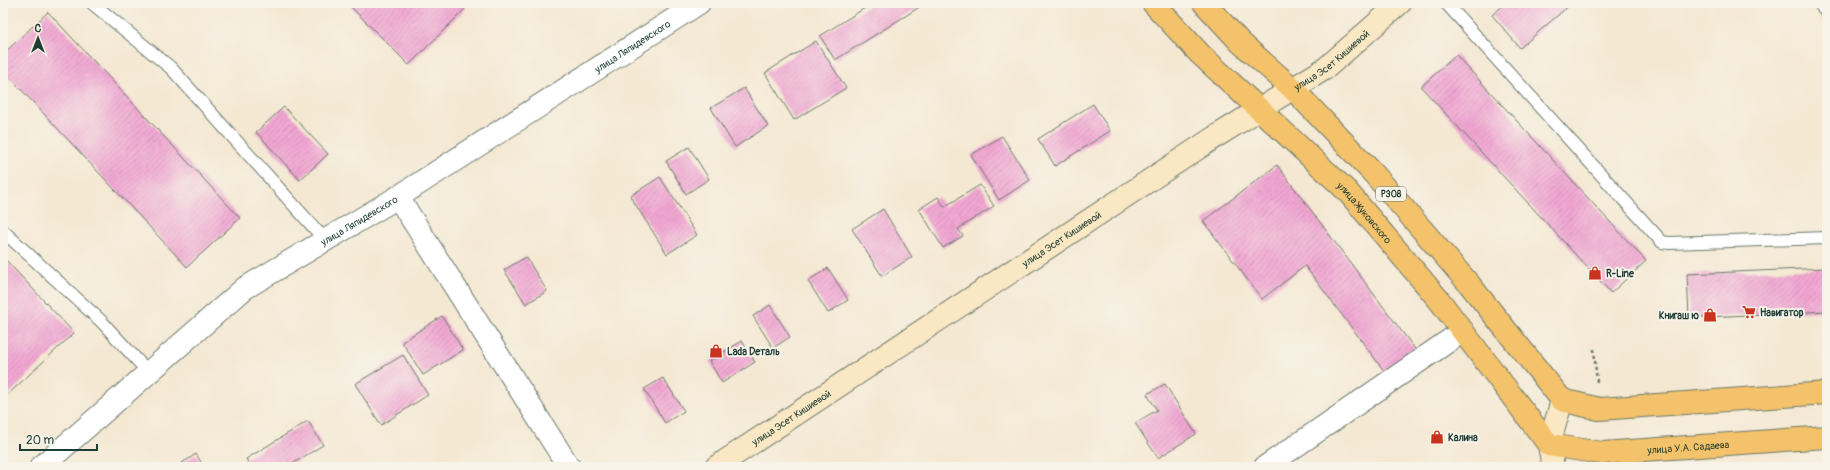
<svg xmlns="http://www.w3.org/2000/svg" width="1830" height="470" font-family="Pangolin,sans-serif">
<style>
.building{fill:url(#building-hatch)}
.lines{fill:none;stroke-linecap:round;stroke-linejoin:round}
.lane-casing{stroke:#6a796c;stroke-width:14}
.street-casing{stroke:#6a796c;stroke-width:24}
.secondary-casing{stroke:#6a796c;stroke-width:24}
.primary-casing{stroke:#6a796c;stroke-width:24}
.path{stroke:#6a796c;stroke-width:2.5;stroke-dasharray:3 3;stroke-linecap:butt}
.lane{stroke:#fff;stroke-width:12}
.street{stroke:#fff;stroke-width:22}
.secondary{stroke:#fae7c3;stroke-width:22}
.primary{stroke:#f3c26a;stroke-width:22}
.labels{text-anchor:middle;stroke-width:4;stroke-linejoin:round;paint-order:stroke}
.shield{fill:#f7f3e8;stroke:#60746a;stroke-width:1}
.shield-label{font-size:9px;font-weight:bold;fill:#1f3d34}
.street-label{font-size:10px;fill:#1f3d34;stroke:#f7f3e8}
.poi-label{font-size:10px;font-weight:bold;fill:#1f3d34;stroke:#f7f3e8;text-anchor:start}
</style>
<defs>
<pattern id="building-hatch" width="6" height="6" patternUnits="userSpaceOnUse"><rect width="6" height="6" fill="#f2a7d3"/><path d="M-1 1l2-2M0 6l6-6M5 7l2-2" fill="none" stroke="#c389ac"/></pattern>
</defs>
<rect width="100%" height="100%" fill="#f7f3e8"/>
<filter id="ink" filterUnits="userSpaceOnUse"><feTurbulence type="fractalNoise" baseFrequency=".025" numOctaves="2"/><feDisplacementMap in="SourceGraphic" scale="8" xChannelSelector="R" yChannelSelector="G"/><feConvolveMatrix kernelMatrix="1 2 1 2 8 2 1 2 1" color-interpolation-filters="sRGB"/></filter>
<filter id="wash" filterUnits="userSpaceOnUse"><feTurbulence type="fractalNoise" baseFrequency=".012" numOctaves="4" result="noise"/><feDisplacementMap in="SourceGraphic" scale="16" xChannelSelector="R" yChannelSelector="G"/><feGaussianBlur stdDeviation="0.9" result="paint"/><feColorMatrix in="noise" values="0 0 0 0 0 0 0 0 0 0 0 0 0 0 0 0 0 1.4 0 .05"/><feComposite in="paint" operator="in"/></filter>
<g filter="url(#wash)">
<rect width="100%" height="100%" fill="#f4e8d3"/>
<g id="blocks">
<path class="building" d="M347,3H460L466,8L409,65Z
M873,3H926L835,60L820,36Z
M1506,3H1572L1520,48L1492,15Z
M48,12L240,218L187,267L3,70V54Z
M816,41L846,88L794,120L765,73Z
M1456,55L1646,261L1611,293L1421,87Z
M744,88L768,126L735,147L711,108Z
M1093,104L1110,131L1055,166L1038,139Z
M284,107L328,154L300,180L256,132Z
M1002,136L1030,180L999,200L971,155Z
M689,147L709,179L686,194L666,161Z
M1277,165L1418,353L1388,376L1305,266L1262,299L1203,221Z
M660,177L697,235L667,254L630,196Z
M980,185L994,206L958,229L963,236L943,248L919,209L938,197L944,207Z
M883,209L912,257L882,276L852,229Z
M3,257L74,333L3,399Z
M526,257L547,291L526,304L504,270Z
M828,268L848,300L828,313L808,281Z
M1827,268V311L1689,318L1687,274Z
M770,305L790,337L773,348L753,316Z
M442,316L463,350L423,375L402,342Z
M742,341L755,362L722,383L709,361Z
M403,355L428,395L381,425L355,384Z
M663,378L684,411L665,423L644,389Z
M1165,384L1196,434L1158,458L1135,423L1157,410L1147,394Z
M308,421L323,445L287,467H251L246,459Z
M196,454L204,467H176Z"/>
</g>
</g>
<g filter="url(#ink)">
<use href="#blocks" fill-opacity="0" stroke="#6a796c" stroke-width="1"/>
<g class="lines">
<g class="lane-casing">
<path id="lane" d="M92,3L171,68L325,240
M1446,3L1662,242L1669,243L1827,238
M1819,3L1827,12
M3,231L101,321L149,373"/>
</g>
<g class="street-casing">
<g id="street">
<path d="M398,197L569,467"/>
<path id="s1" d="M41,467L245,288L398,197L699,3"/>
<path d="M1265,467L1463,331"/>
</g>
</g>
<g class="secondary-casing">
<g id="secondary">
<path id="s2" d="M716,467L1215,137L1326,68L1400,3"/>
<path d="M1553,467L1549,445L1562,400"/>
</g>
</g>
<g class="primary-casing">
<g id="primary">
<path id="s3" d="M1153,3L1200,54L1347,191L1439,300L1549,445L1602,453L1827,437"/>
<path d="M1204,3L1241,43L1292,88L1374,174L1470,285L1562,400L1599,409L1827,393"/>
</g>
</g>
<path class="path" d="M1594,349L1597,383"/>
<use href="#lane" class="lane"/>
<use href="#street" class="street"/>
<use href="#secondary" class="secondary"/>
<use href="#primary" class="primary"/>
</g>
</g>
<defs>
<g id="shop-bare" transform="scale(1.08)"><path d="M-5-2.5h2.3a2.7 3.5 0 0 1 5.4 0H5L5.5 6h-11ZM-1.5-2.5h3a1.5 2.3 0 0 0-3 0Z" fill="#c8321e" stroke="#f7f3e8" stroke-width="2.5" paint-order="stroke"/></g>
<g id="supermarket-bare" transform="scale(1.08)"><path d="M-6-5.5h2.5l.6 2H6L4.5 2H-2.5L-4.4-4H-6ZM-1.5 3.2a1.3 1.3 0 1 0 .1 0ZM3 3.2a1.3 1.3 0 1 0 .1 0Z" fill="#c8321e" stroke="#f7f3e8" stroke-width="2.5" paint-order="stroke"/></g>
</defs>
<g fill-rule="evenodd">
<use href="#shop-bare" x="1595" y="273"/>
<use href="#supermarket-bare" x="1749" y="312"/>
<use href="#shop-bare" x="1710" y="315"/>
<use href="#shop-bare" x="716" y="351"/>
<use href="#shop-bare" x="1437" y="437"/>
</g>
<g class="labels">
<rect class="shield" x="1376" y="187" width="30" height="14" rx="3"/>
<g class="shield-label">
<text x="1391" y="197">P308</text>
</g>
<g class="street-label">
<text dy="4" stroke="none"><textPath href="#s1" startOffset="728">улица Ляпидевского</textPath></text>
<text dy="4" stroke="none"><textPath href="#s2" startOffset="738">улица Эсет Кишиевой</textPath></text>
<text dy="4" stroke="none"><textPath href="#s3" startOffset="298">улица Жуковского</textPath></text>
<text dy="4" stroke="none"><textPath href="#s1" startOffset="404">улица Ляпидевского</textPath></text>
<text dy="4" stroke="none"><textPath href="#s2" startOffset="414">улица Эсет Кишиевой</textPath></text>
<text dy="4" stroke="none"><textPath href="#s2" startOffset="90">улица Эсет Кишиевой</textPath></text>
<text dy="4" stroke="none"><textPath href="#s3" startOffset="735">улица У.А. Садаева</textPath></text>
</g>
<g class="poi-label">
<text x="1606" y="277">R-Line</text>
<text x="1760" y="316">Навигатор</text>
<text x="1699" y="319" text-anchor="end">Книгаш ю</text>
<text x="727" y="355">Lada Dеталь</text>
<text x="1448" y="441">Калина</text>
</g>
</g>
<rect width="1830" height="470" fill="none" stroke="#f7f3e8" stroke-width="16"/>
<g transform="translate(38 38)" stroke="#f7f3e8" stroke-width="3" paint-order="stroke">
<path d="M0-3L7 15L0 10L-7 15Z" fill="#1f3d34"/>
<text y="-6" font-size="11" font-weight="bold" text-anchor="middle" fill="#1f3d34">С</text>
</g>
<path d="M20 444v6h77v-6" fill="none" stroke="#1f3d34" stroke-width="2"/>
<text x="26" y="444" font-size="12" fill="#1f3d34" stroke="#f7f3e8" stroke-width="3" paint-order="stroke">20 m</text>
</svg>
